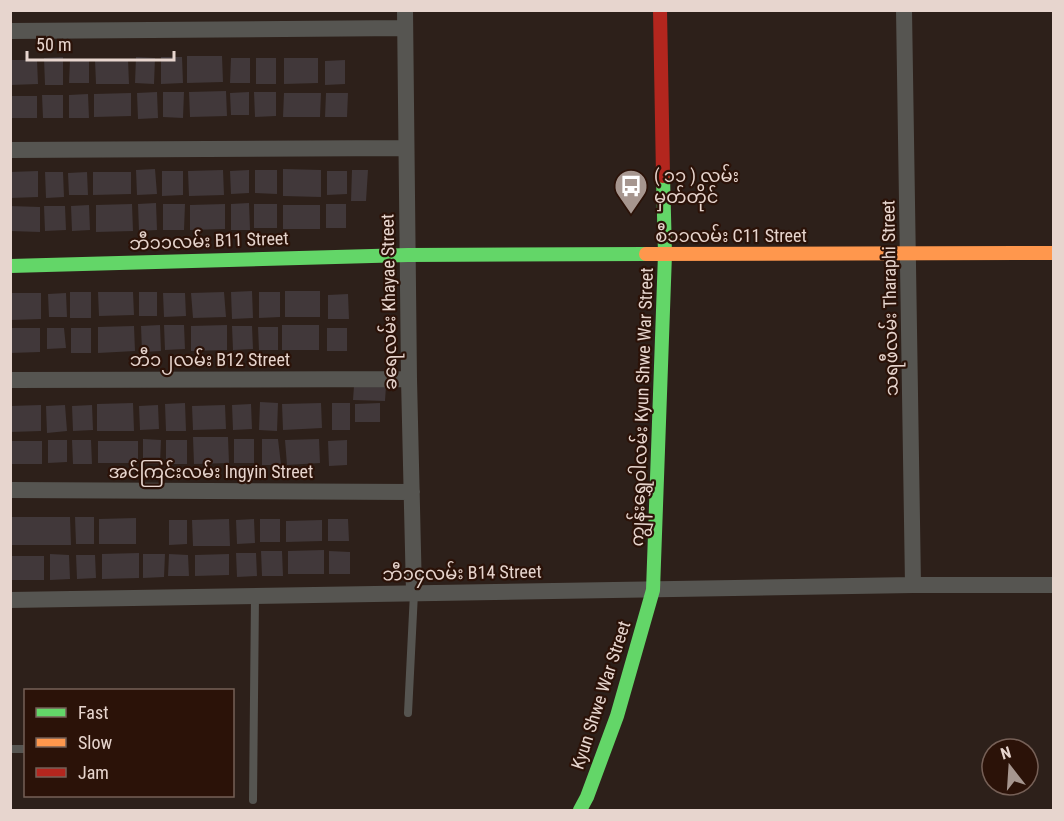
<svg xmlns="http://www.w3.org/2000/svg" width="1064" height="821" font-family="'Roboto Condensed','Noto Sans Myanmar',sans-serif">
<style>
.building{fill:#41383a}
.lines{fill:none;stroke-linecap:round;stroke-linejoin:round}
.lane{stroke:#565551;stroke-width:8}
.street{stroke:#565551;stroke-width:16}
.fast{stroke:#63d668;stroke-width:14}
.slow{stroke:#ff974d;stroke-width:14}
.jam{stroke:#b3261e;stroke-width:14}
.labels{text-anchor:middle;stroke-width:4.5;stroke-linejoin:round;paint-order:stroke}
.poi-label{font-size:18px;fill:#e7d5ce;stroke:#2b1208;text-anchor:start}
.street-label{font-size:18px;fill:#e7d5ce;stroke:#2b1208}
</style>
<rect width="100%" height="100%" fill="#2d201a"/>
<path class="building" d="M187,56H222L223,82L187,83Z
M63,57V85H45L44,58Z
M136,57L155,58L154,84L135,83Z
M161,57H182L183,83L161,84Z
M231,58H250V83H230Z
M256,58H276V84H256Z
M284,58H318V83L284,84Z
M70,59H89V83H69Z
M128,59L129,84H96L95,60Z
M10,60H37L38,84L10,85Z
M345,60V84L325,85V61Z
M226,91L227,116L190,117L189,92Z
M157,92L158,118L138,119L137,93Z
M163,92H184L183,118L163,117Z
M249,92V115H231L230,93Z
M254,92H276V116L255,117Z
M131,93V116L94,117V94Z
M284,93H321L320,117H283Z
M326,93H348L347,117H325Z
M88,94L89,118H69V95Z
M42,95H63V118H43Z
M10,96H37V118H10Z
M155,169L157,194L137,195L136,170Z
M283,169L321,170V197L283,196Z
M223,170L224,195L189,196L188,171Z
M249,170V193L231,194L230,171Z
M255,170H277V194L255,193Z
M352,170H368L366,201H351Z
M38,171V197L10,198V172Z
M162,171H183V195L162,196Z
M327,171H347V194L327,195Z
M45,172H63L64,197L46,198Z
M87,172L88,195H69L68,173Z
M93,172H131V194L93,195Z
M156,203L157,230L139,231L138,204Z
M249,203L250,230H231V204Z
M132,204L133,231L96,232V205Z
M163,204H185L184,230H163Z
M225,204V229L190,230V205Z
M254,204H277V228H254Z
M326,204H346V228H326Z
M89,205L90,230L72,231L71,206Z
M283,205H320V229H283Z
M10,206L40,207V232L10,231Z
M44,206H65L66,230L45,231Z
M252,291L253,318L232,319L231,292Z
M285,291H320V317H285Z
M70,292H91V318H70Z
M98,292H133L134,315L99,316Z
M139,292H157V316H139Z
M224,292L226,317L193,318L191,293Z
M259,292H280V317L259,318Z
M10,293H41V319L10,320Z
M66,293L67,317H49L48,294Z
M163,293H185L186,316L164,317Z
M348,294L349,319H328V295Z
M160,325L161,351L142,352L141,326Z
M164,325H184L185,349L165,350Z
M227,325V350L191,351V326Z
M282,325H319V350H282Z
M134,326L135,351L98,353V327Z
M232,326H252L253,349L233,350Z
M258,327H278V350H259Z
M10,328H40V352L10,353Z
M47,328H64L66,348L47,349Z
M71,328H91V353H71Z
M327,328H347V351H327Z
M354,386H386L385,401L353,400Z
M260,402L278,403L277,431L259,430Z
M133,403L134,431H97V404Z
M185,403L186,431H166L165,404Z
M321,403L322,428L283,430L282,404Z
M332,403H350V430H332Z
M380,403V422H355V404Z
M251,404L252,429L233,430L232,405Z
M41,405V431L10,432V406Z
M65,405L67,431L47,433L46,406Z
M92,405L93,430L73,431L72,406Z
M158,405L159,429L140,430L139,406Z
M225,405L226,429L193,430L192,406Z
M193,437H228L229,463L194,464Z
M143,439L161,440L160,464H143Z
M234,439H254V463H234Z
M262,439H278L281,465H262Z
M319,439L320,463L287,465L285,440Z
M48,440H67V462L48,463Z
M72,440H91L92,464H73Z
M166,440H187V464H166Z
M347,440V465L329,466L328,441Z
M10,441H42V464H10Z
M98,441H138V463H98Z
M10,517H70L71,545H10Z
M75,517H94V544H76Z
M136,518V544H99V519Z
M229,519L230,546H193L192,520Z
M254,519L255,543L237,544L236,520Z
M260,519H280V542H260Z
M328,519H348L349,541H328Z
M169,520H187V544L169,545Z
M322,520V541L286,542V521Z
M324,550V574H288V551Z
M261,551H282L283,576H262Z
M329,551L350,552V574H329Z
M139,553V578L102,579V554Z
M236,553H256L257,576L237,577Z
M50,554L69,555L70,579L50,580Z
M143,554H165L164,577L143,578Z
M169,554L188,555L189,576H168Z
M229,554V575L195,576V555Z
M76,555H95L96,578L77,579Z
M11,556H44V580H11Z"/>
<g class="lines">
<path class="lane" d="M408,713L414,593
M10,749H26
M253,800L255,596"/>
<path class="street" d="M405,10L409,379L414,593
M904,10L913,585
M10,31L405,28
M10,150L406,148
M10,380L409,379
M10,490L412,492
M10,600L913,585H1054"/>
<path class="fast" d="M10,266L408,255L646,254
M580,810L587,797L617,716L653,590L665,254L663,176"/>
<path class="slow" d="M646,254L1054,253"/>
<path class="jam" d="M660,10L663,176"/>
</g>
<defs>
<g id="bus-pin" transform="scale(1.725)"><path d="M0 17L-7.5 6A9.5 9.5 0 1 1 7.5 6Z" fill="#a6968f" stroke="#2b1208"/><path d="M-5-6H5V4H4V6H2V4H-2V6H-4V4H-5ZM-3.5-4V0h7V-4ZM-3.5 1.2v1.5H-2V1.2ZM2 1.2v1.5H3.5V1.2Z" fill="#fff"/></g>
</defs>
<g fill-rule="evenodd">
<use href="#bus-pin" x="631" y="186"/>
</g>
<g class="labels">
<g class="poi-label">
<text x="654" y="182">( ၁၁ ) လမ်း<tspan x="654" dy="21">မှတ်တိုင်</tspan></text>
</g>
<g class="street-label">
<text x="731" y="242">စီ၁၁လမ်း C11 Street</text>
<text transform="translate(209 241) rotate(-2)" y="6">ဘီ၁၁လမ်း B11 Street</text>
<text transform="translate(890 298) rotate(-91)" y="6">သရဖီလမ်း Tharaphi Street</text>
<text transform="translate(389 302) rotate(-91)" y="6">ခရေလမ်း Khayae Street</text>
<text x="210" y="366">ဘီ၁၂လမ်း B12 Street</text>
<text transform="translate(642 407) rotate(-88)" y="6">ကျွန်းရွှေဝါလမ်း Kyun Shwe War Street</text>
<text x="211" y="478">အင်ကြင်းလမ်း Ingyin Street</text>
<text transform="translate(462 573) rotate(-1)" y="6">ဘီ၁၄လမ်း B14 Street</text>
<text transform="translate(601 695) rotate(-72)" y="6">Kyun Shwe War Street</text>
</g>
</g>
<rect width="1064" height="821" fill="none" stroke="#e7d5ce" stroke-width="24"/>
<rect x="24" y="689" width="210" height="108" fill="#2b1208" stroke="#766057" stroke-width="1.5"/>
<rect x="36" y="708" width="30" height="9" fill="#63d668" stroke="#766057" stroke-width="1.5"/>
<text x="78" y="719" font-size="18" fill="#e7d5ce">Fast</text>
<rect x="36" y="738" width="30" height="9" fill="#ff974d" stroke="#766057" stroke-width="1.5"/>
<text x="78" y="749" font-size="18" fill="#e7d5ce">Slow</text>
<rect x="36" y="768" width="30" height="9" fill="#b3261e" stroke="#766057" stroke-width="1.5"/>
<text x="78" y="779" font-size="18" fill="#e7d5ce">Jam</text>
<g transform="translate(1010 767) rotate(343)"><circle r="28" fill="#2b1208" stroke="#766057" stroke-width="1.5"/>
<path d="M0-4.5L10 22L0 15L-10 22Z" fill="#a6968f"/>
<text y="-9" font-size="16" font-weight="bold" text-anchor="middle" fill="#e7d5ce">N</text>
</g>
<path d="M27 51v9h147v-9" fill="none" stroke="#e7d5ce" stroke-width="3"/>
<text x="36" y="51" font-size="18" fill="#e7d5ce" stroke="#2b1208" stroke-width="4.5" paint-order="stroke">50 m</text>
</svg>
